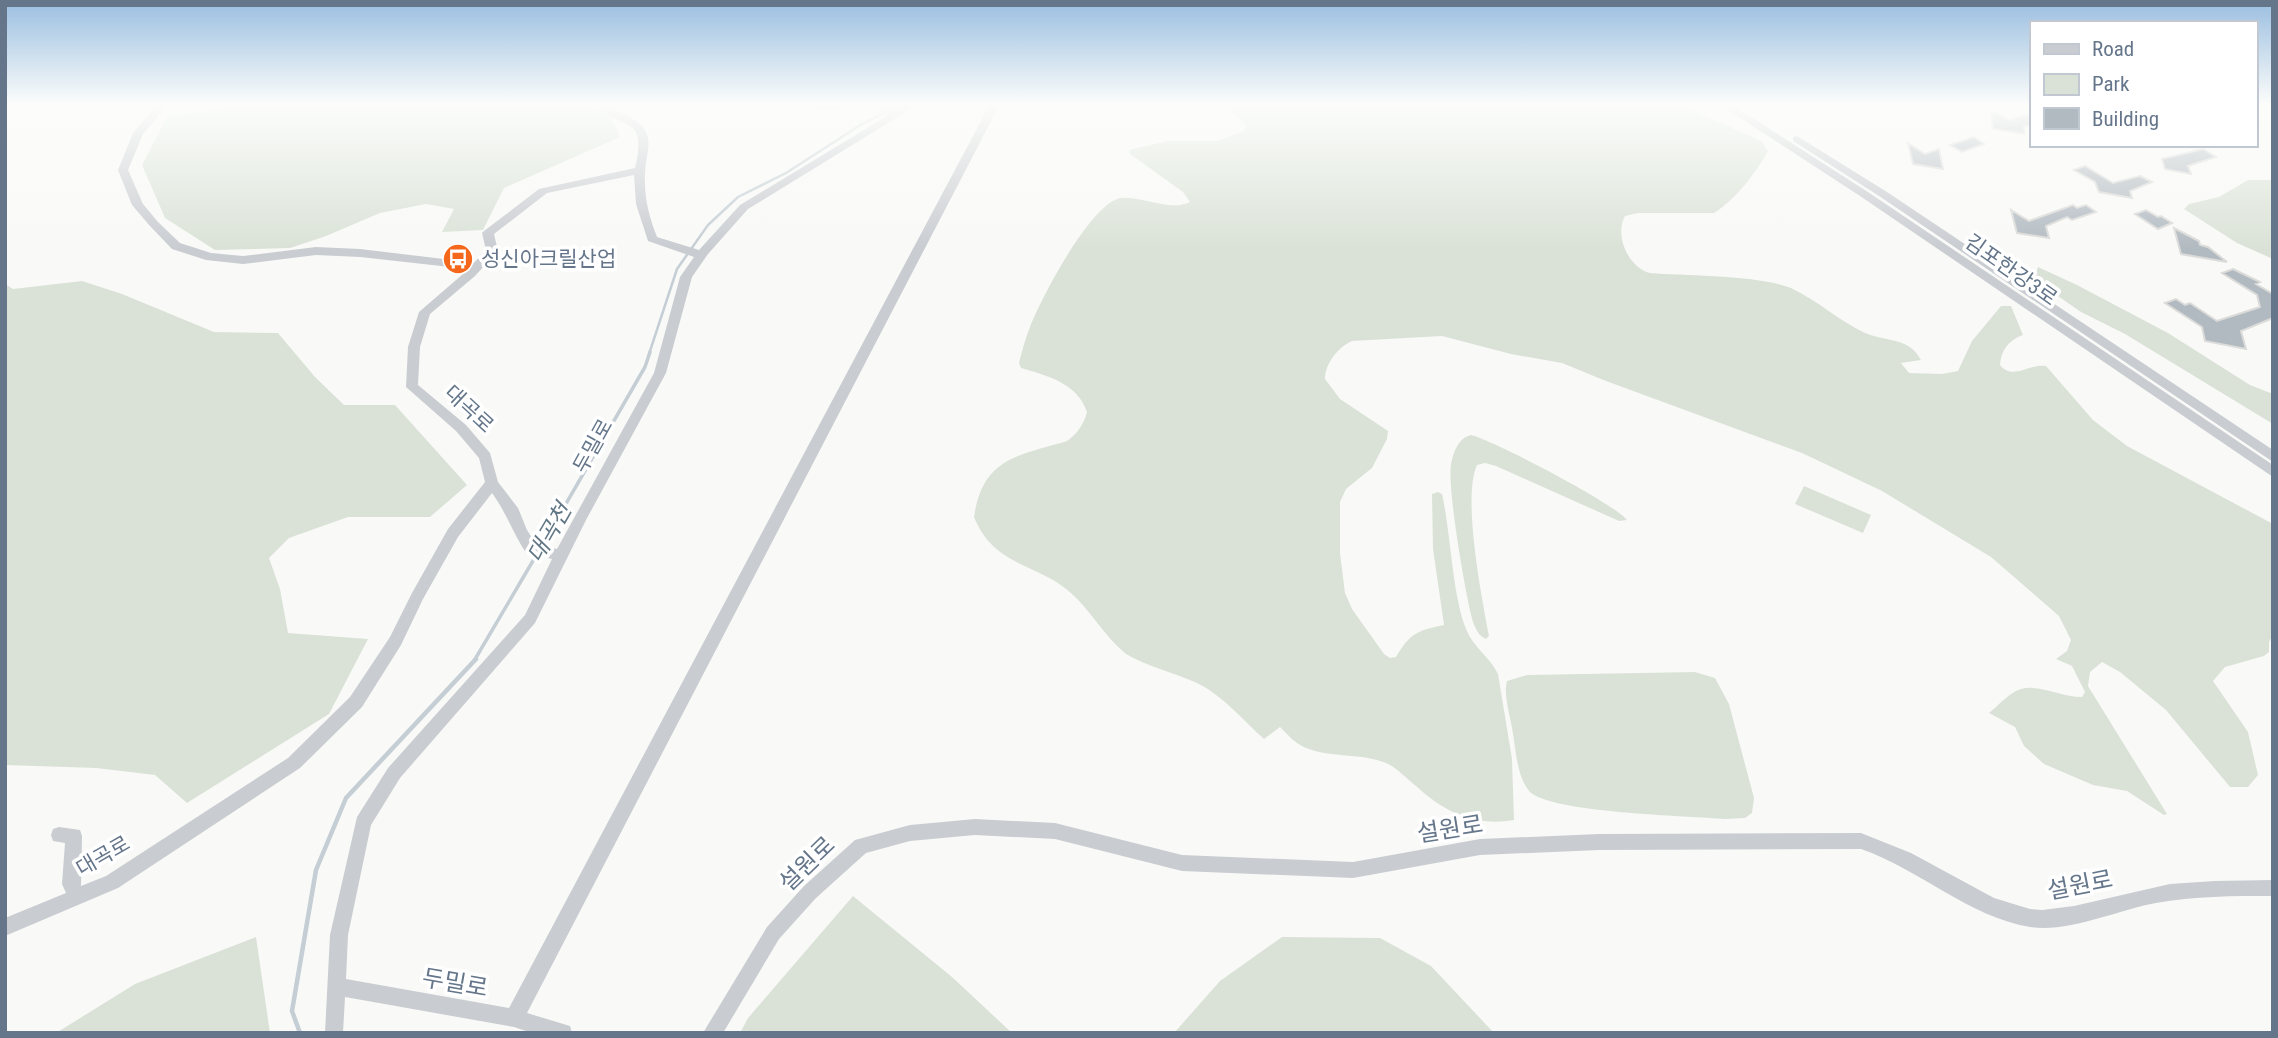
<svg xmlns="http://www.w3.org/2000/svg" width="2278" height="1038" font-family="'Roboto Condensed','Noto Sans KR',sans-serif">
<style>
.green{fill:#dae2d7}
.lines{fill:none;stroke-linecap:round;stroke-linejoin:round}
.stream-far2{stroke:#c5ced4;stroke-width:2.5}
.stream-far1{stroke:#c5ced4;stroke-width:3.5}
.stream{stroke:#c5ced4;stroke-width:4.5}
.building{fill:#b2bac1;stroke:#dbdbd9;stroke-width:2}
.minor{fill:#c9ccd1;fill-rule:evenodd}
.labels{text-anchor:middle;stroke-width:7;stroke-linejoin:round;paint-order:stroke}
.poi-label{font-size:21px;fill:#65768b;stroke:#fff;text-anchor:start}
.street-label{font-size:21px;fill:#65768b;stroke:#fff}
.water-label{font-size:23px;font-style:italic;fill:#617786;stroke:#fff}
.near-street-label{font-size:24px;fill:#65768b;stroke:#fff}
</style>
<rect width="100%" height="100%" fill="#f9faf7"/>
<path class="green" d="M229,104H594L593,108L610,114L620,137L504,188L483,230L442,232L454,209L426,204L380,213L326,236L290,248L215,250L165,218L142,165L167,117L225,108Z
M1215,104H1679L1761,141L1768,151C1756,173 1735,200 1714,213H1638L1625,216C1614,236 1629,268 1650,273C1687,276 1759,275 1791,288C1817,300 1839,321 1865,333C1886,342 1909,337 1921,360L1901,363L1909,373L1942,374L1958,371L1972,341L2001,306H2011L2023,335C2009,340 2001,350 2000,365C2013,381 2029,363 2046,366L2093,420L2127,446L2273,524V635L2269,642V652L2264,656L2225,667L2213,681L2248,732L2258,775L2248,787H2230L2166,710L2120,672L2102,662L2090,672L2088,686L2167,814L2164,815L2127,791L2093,785L2044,764L2024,746L2015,727L1989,713C1998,706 2010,692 2021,689C2040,684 2062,697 2082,697L2085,692L2072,666L2056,659L2067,651L2071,640L2059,616L1991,557L1882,491L1802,453L1606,381L1562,363L1511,354L1442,336L1352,341C1338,347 1325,364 1325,379L1340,399L1388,431L1387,439L1372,468L1346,489L1340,502V553L1345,593L1352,609L1384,654L1390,658L1396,657C1411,632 1417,631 1444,625L1433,549L1432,494L1438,492L1442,494C1451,534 1452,593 1466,629C1473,647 1490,657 1498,674L1512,759L1514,820C1475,827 1444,812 1416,786C1406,778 1397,768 1386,763C1360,752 1325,759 1300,745C1293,741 1286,733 1280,727L1264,739C1243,720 1222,695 1197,683C1173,672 1148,667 1126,654C1104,636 1091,611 1071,593C1038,563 994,567 974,517C983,457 1018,456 1067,441C1077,434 1084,424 1087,412C1077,383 1048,376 1021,368L1019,363C1022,351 1025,339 1030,327C1040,300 1092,201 1121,198C1142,196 1170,212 1190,202L1183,192L1130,154L1129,150L1168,141H1217L1244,131L1246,125L1226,105Z
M2248,180H2273V259L2237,243L2184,209L2189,204L2219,197Z
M2038,267L2077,285L2168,333L2250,385L2273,394V424L2125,334L2081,312L2039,283L2035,276Z
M82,281L122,294L214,332L278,333L315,377L344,405H395L467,485L430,517H348L289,538L269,558L280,589L288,633L368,639L329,714L187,803L155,775L96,768L5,765V284L13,289Z
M1471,435C1493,440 1615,504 1627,520L1619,521L1496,466L1485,463L1477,465C1462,498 1482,598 1489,636L1486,639C1479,636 1476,630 1473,622C1466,599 1447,487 1451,465C1453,453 1458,438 1471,435Z
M1804,486L1871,515L1863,533L1795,504Z
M1695,672L1715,678L1729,704L1754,798L1752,813L1745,818L1725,819C1689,816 1549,813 1529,791C1517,776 1516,752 1513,734C1511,718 1503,696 1507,681L1527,675Z
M853,896L952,977L1012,1033H740L748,1018Z
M256,937L270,1033H56L135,984Z
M1282,937L1380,938L1431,966L1494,1033H1174L1220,981Z"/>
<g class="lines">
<path class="stream-far2" d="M649,354L677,269L708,225L738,197L786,173L862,124L903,104"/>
<path class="stream-far1" d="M541,547L645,367L650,352
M474,661L537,554"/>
<path class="stream" d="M300,1033L292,1011L316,870L346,798L476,659"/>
</g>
<path class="building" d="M1990,109L2009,120L2026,115L2031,118V125L2024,127L2025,134L1993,129Z
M1974,137L1984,144L1962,152L1950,145Z
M1908,143L1925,154L1939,149L1943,169L1913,164Z
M2203,149L2216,157L2188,166L2191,174L2165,169L2162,159Z
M2085,166L2113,183L2140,176L2152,182L2130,191L2132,198L2099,192L2095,182L2074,170Z
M2073,205L2077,208L2086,205L2096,212L2072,220L2067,217L2046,226L2049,238L2017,233L2011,210L2029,221Z
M2146,210L2158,217L2161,216L2172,223L2158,229L2135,214Z
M2174,228L2199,241L2200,245L2208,247L2227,262L2181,254Z
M2233,269L2260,282L2256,284L2273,294V318L2241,331L2246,349L2205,341L2202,327L2165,303L2176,299L2185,305L2190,303L2217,321L2260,307L2257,295L2222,273Z"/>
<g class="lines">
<path class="minor" d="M158,104H168L143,134L128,170L143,204L158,222L180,243L211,253L243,256L316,247L360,249L452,260L469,268L486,250L482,233L484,231L539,189L635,168C648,112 622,134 597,104C608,104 613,108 622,113C664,133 643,148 645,183C645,201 650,219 657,237L699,250L740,205L887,116L869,104H881L894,111L907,104H919L748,209L708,254L692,277L666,373L586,520L535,623L400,778L371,825L348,935L346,979L509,1008L990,104H1000L527,1013L570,1026L572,1033H532L514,1027L345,997L343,1033H325L330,935L357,817L388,768L525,615L552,559L526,553C513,533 506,512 492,493L458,537L423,599L401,645L362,707L300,768L118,888L5,936V918L66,893L62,884L65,843L53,841L51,835L53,829L59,827L80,830L82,836L81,886L106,876L288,758L350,697L390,637L412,593L448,529L485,482L479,458L456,431L406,387L408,347L419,312L463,274L450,267L360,257L316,255L243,264L206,260L172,249L150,226L132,205L118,170L133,133ZM634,175L636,204L648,241L694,257L680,277L654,373L557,549L536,544L527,530L518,508L498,482L490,453L466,425L418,385L420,347L430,314L475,276L498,251L494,234L547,193Z
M801,104H855C843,111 813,111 801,104Z
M1719,104H1731L1868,192L2273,465V477L1860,196Z
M1797,136L1887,192L2273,450V462L1879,196L1793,141V137Z
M975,819L1055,823L1182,855L1353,862L1480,839L1599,834L1861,833L1911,853L1994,898L2030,909L2042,910L2074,906L2170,884L2214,881L2273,880V896C2234,896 2194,896 2156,903C2118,910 2068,933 2030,927C1969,917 1919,869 1861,849L1599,850L1480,855L1353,878L1182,871L1055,839L975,835L910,841L866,853L816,898L779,939L723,1033H703L767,927L804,886L855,840L910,825Z"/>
</g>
<linearGradient id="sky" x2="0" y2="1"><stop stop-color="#9abee0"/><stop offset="0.42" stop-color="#fcfdfb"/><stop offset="1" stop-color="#fcfdfb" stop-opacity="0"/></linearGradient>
<rect width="2278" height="249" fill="url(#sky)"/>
<defs>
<g id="bus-disc" transform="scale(1.575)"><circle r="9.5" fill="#f5671b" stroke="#fff"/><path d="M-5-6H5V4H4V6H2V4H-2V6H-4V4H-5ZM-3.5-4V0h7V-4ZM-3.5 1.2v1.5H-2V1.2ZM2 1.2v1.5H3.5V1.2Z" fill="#fff"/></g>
</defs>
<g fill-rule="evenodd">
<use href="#bus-disc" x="458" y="259"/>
</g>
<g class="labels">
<g class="poi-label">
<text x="481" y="266">성신아크릴산업</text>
</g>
<g class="street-label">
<text transform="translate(2011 270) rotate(35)" y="7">김포한강3로</text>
<text transform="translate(469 409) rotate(43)" y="7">대곡로</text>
<text transform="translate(593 446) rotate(-61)" y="7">두밀로</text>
<text transform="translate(103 856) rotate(-30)" y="7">대곡로</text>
</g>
<g class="water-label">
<text transform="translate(549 533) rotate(-60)" y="8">대곡천</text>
</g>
<g class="near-street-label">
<text transform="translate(1450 829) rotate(-9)" y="8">설원로</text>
<text transform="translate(807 864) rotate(-44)" y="8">설원로</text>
<text transform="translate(2080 885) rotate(-11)" y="8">설원로</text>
<text transform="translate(455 983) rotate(10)" y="8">두밀로</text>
</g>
</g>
<rect width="2278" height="1038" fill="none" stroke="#65768b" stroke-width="14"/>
<rect x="2030" y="21" width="228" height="126" fill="#ffffff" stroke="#c1c8d1" stroke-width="2"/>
<rect x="2044" y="44" width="35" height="10" fill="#c9ccd1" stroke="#c1c8d1" stroke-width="2"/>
<text x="2092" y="56" font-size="21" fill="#65768b">Road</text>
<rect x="2044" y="74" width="35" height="21" fill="#dae2d7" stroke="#c1c8d1" stroke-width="2"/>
<text x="2092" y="91" font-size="21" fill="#65768b">Park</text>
<rect x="2044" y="108" width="35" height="21" fill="#b2bac1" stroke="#c1c8d1" stroke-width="2"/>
<text x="2092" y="126" font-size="21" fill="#65768b">Building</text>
</svg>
